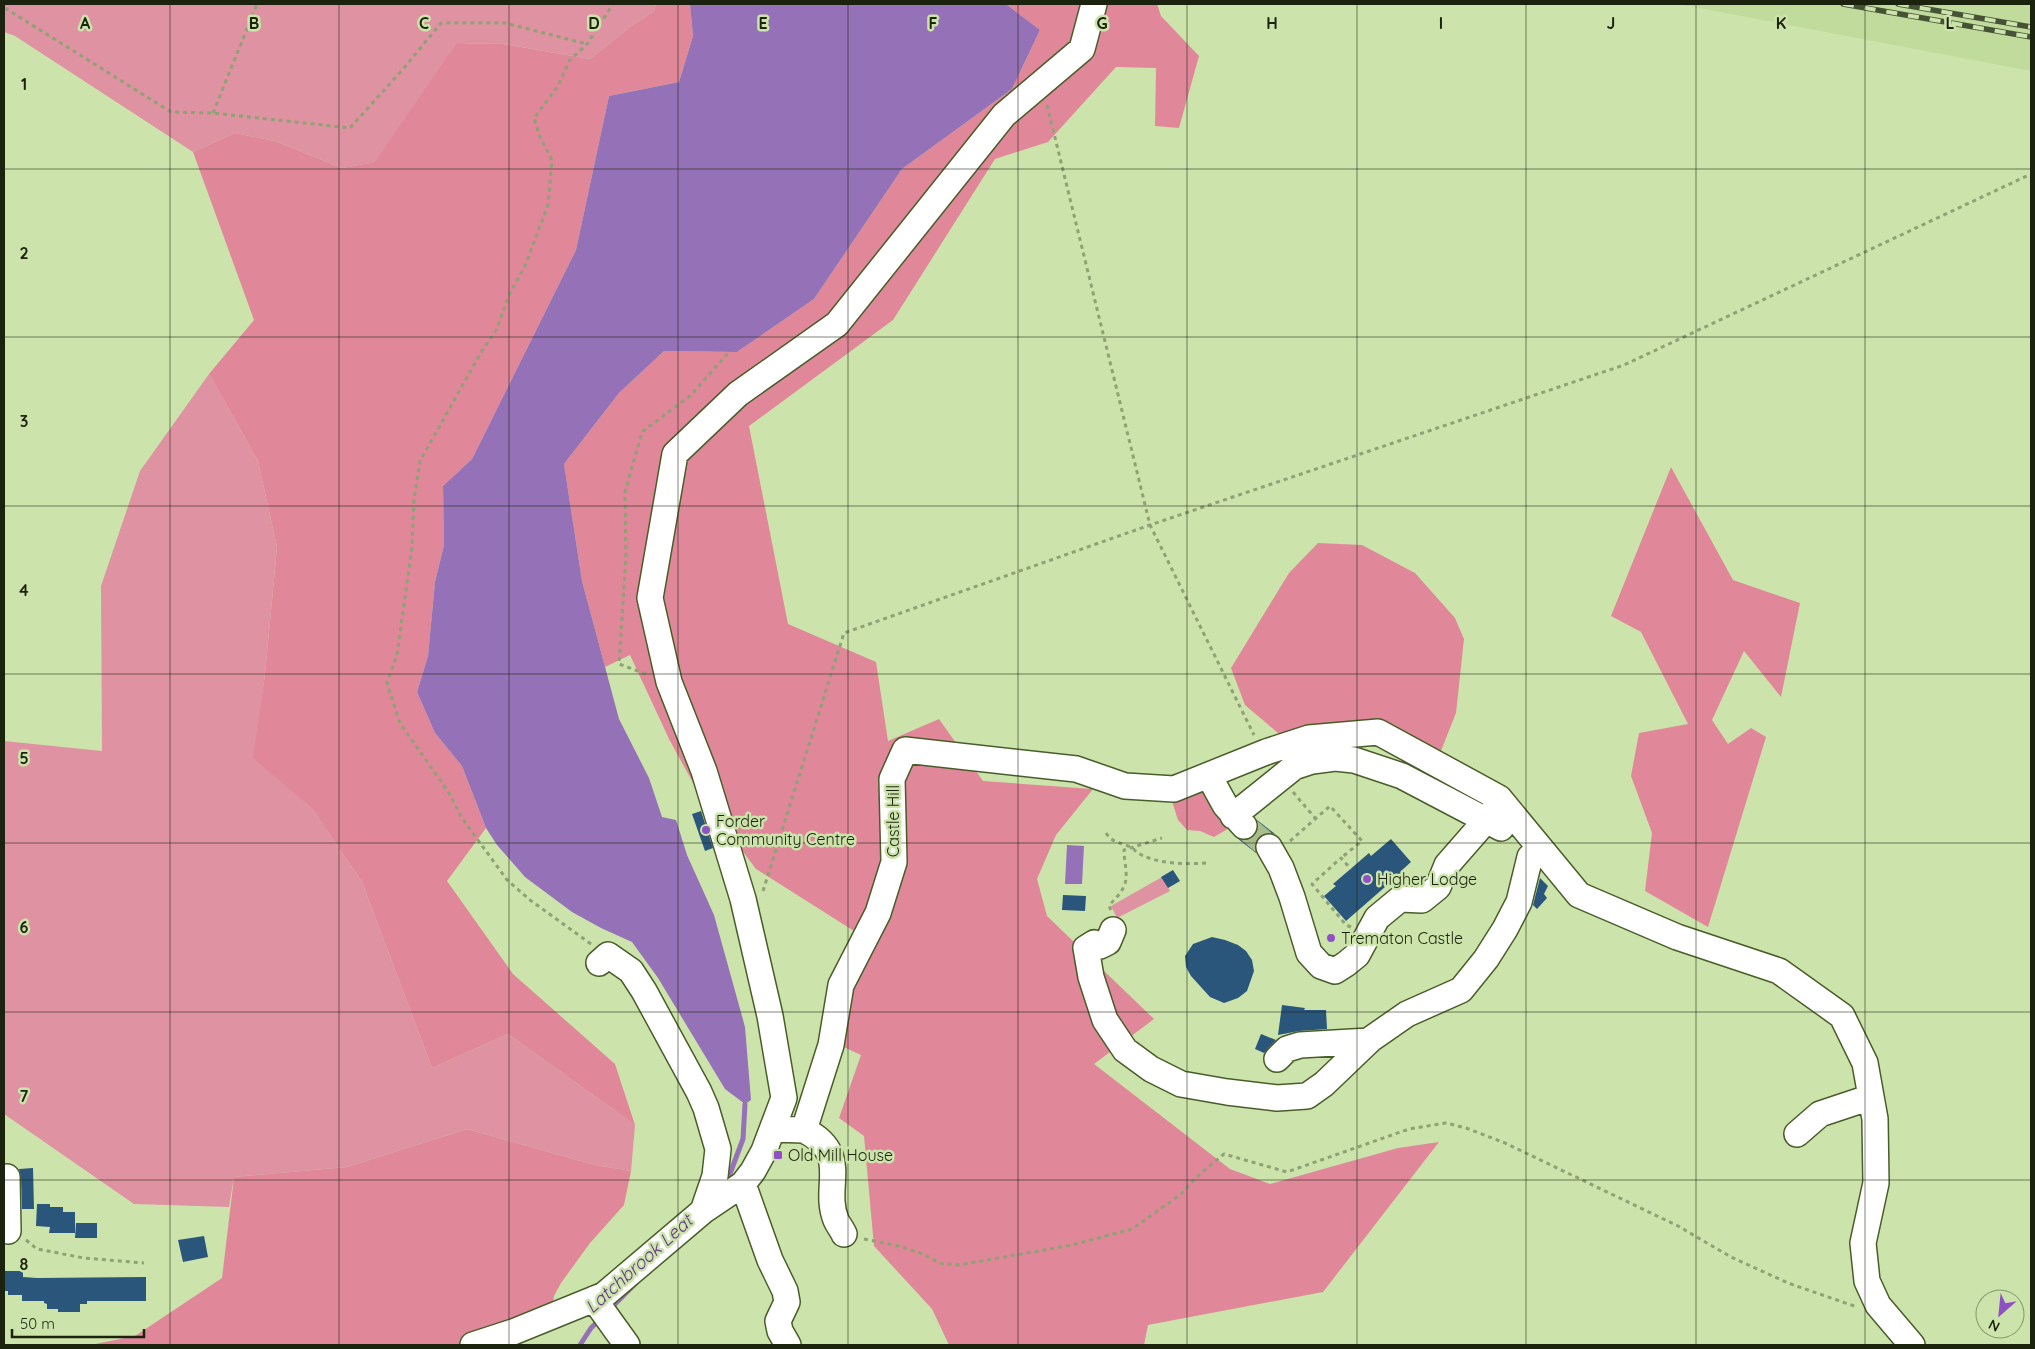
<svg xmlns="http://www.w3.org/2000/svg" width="2035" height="1349" font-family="Quicksand,sans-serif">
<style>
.built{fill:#c0db9b}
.green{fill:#df92a1}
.forest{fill:#e0889a}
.water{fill:#9571b7}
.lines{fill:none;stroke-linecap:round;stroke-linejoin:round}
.stream{stroke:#9571b7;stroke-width:5}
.building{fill:#2a567c}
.minor-tunnel{stroke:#a9bd8c;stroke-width:25;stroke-dasharray:25 12;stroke-linecap:butt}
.minor-casing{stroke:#495d29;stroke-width:28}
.path{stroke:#8fa175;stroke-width:3;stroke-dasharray:4 4;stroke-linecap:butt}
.minor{stroke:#fff;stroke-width:25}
.rail-casing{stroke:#465234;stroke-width:5.5}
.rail{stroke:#cce4ab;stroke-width:4;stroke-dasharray:11;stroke-linecap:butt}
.grid{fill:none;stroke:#1b230e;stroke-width:1;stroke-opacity:0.55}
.poi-dot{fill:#9050c5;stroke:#cce4ab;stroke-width:2}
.labels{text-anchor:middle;stroke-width:5;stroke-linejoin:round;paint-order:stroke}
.poi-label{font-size:16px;fill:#1b230e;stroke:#cce4ab;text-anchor:start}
.street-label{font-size:16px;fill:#1b230e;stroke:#cce4ab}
.water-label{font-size:18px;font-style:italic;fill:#613287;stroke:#cce4ab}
.grid-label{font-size:16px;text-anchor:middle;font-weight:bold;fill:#1b230e;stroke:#cce4ab;stroke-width:5;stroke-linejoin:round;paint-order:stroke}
</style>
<rect width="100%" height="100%" fill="#cce4ab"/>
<path class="built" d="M1674,4H2031V71L1678,4Z"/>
<path class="green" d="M4,4H656L654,11L630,27L590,59L503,44L456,43L376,162L342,168L275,141L235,133L193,152L15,36L4,32Z
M209,374L258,461L277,547L265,674L254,758L313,810L362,882L432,1068L508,1034L635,1125L631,1171L595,1165L467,1129L347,1167L234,1177L229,1207L134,1204L4,1114V741L102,751L101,586L140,471Z
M1162,877L1170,891L1117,918L1111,906Z"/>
<path class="forest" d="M656,4H690L693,36L679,82L609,96L576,250L472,459L443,486L444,545L435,582L428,656L417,692L435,733L462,766L486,828L447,881L513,974L615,1064L635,1125L508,1034L432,1068L362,882L313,810L253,758L265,674L277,547L258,461L209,374L254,320L193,152L235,133L275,141L342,168L375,162L456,43L503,44L590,59L630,27L654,11Z
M1006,4H1157L1161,16L1199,56L1179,128L1155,126L1156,68L1116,67L1048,142L995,159L893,320L749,426L788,624L876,662L888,741L939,719L983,781L1093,789L1056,835L1037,879L1047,916L1154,1019L1094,1064L1230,1169L1270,1184L1398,1148L1439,1142L1323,1292L1148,1325L1144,1345H949L932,1309L874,1246L864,1136L839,1118L861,1055L835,1043L865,938L756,869L698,792L669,739L630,655L605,667L582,581L564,464L619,393L664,351L737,352L814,299L902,169L1012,89L1040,30Z
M1671,467L1733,580L1800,603L1781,697L1744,651L1712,720L1728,744L1751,728L1766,737L1708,927L1645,891L1652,833L1631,776L1639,733L1688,724L1641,632L1611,616Z
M1318,543L1362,545L1415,573L1455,618L1464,639L1456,713L1435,766L1378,737L1286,740L1245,705L1231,668L1289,573Z
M1206,780L1231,827L1214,837L1200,831L1187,830L1178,820L1171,798Z
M467,1129L595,1165L631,1171L624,1205L590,1243L561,1283L554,1296L551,1316L500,1345H90L135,1336L222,1278L234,1177L347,1167Z"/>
<path class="water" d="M690,4H1006L1040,30L1012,89L902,169L814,299L737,352L664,351L619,393L564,464L582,581L619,719L649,778L662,817L676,820L687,855L714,915L745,1027L751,1100L745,1104L725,1089L658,978L632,942L601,928L572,912L525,877L497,845L486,828L462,766L435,733L417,692L428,656L435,582L444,545L443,486L472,459L576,250L609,96L679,82L693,36Z
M1067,845L1084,846L1082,884H1065Z"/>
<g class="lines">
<path class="stream" d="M728,1179L743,1139L745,1104
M610,1309L636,1283
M580,1345L591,1328L601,1318"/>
</g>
<path class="building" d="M701,811L713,848L705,851L692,814Z
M1257,820L1275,834L1269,833L1262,834L1257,839L1255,846L1256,853L1237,838L1247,840L1254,836L1258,830Z
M1391,839L1411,862L1400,872L1401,873L1346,921L1324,896L1336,886L1333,884L1369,853L1371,856Z
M1173,870L1180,881L1168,888L1161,877Z
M1540,878L1548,886L1544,894L1547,898L1537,909L1533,905Z
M1063,895L1086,896L1085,911L1062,910Z
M1212,937L1225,940L1238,945L1246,951L1252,960L1254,971L1247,991L1238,998L1224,1003L1210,997L1191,976L1186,967L1185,956L1193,944Z
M1282,1005L1305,1008L1304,1010H1326L1327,1029L1299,1031L1278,1035Z
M1261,1034L1276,1040L1264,1053L1255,1049Z
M33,1168L34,1209H22L21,1177L19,1169Z
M37,1204H50V1207H63V1212H75V1233H49L50,1227L36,1226Z
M76,1223H97V1238H75Z
M204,1236L208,1257L183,1262L178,1240Z
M4,1271H23V1277L37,1278L146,1277V1301H87V1304H80V1312H58V1309H47V1304L44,1303V1301H22V1295H8V1291H4Z"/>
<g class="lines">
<path class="minor-tunnel" d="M1244,826L1269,847"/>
<g class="minor-casing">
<path id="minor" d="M1209,776L1225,805L1244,826
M1233,816L1294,767L1312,761L1335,758L1354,760L1402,776L1501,828
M1269,847L1281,868L1292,897L1309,953L1321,966L1335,971L1346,964L1357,955L1377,918L1400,899L1422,900L1438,887L1447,865L1502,802
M1113,930L1108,942L1100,946L1094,943L1086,948L1091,977L1105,1020L1125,1050L1151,1069L1181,1084L1227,1092L1277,1098L1307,1096L1324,1084L1371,1039L1407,1014L1461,990L1486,959L1505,929L1519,902L1530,857
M599,963L608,955L631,971L644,991L699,1092L706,1108L718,1149L715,1176L703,1211
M1277,1059L1287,1049L1300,1045L1369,1041
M773,1129L804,1130L831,1045L841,985L878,913L894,862L892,779L905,750L1076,769L1125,786L1174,789L1266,752L1309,738L1378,732L1499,798L1579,895L1677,937L1779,971L1842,1016L1865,1063L1875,1119L1876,1183L1863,1243L1867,1281L1878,1305L1912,1345
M804,1130C852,1154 822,1186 836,1220C838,1225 842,1229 844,1234
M1797,1134L1820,1114L1871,1097
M7,1177L8,1231
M743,1184L770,1260L785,1291L787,1302L778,1321L780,1331L788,1345
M594,1299L627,1345
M473,1345L513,1332L604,1295L703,1211L743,1184L753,1171L764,1151L784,1098L770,1016L743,899L704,771L669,682L650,598L675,454L738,394L837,324L1004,115L1082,49L1094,4"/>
</g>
<path class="path" d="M5,8L171,112L213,113L350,128L404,68L441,23H505L587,44
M1047,105L1150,525L1254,735
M213,113L257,4
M646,674L619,664L626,555L625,492L642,432L691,395L729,352
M1293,792L1315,818
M1106,833C1113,844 1122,842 1132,848C1134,849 1136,852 1138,853C1159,865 1186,864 1208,863
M1290,841L1330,806L1362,841L1341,858
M763,891L844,633L1150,525L1624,365L2031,174
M1111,910L1109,906C1113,900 1119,896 1122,890C1130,878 1124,864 1124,850L1162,838
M1351,927L1346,925L1312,884L1341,858L1351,869
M591,944L530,900L507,880L462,818L449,793L400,723L387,683L397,655L412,547L414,499L420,461L480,354L497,329L508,297L525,266L548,205L552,160L540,137L534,118L558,86L569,61L587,44L613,4
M864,1239L899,1246L920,1253L943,1264L959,1265L1072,1245L1132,1229L1180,1195L1200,1174L1224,1154L1287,1172L1409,1129L1446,1123L1466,1128L1505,1143L1678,1226L1731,1257L1788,1283L1857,1307
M26,1240L37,1249L84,1258L144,1263"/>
<use href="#minor" class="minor"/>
<g class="rail-casing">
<path id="rail" d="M1843,4L2031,37
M1898,4L2031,27"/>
</g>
<use href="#rail" class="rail"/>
</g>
<path class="grid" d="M170,4V1345M339,4V1345M509,4V1345M678,4V1345M848,4V1345M1018,4V1345M1187,4V1345M1357,4V1345M1526,4V1345M1696,4V1345M1865,4V1345M4,169H2031M4,337H2031M4,506H2031M4,674H2031M4,843H2031M4,1012H2031M4,1180H2031"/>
<g class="poi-dot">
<circle cx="706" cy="830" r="5"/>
<circle cx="1367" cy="879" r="5"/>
<circle cx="1331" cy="938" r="5"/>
<rect x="773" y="1150" width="10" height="10" rx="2.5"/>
</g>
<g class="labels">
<g class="poi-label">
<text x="716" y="827">Forder<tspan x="716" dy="18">Community Centre</tspan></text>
<text x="1377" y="885">Higher Lodge</text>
<text x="1341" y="944">Trematon Castle</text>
<text x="788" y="1161">Old Mill House</text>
</g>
<g class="street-label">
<text transform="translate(893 821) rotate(-90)" y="6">Castle Hill</text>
</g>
<g class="water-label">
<text transform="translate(639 1264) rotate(-42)" y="6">Latchbrook Leat</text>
</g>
</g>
<g class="grid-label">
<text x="85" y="29">A</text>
<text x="254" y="29">B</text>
<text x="424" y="29">C</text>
<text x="594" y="29">D</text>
<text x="763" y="29">E</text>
<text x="933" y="29">F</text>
<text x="1102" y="29">G</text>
<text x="1272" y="29">H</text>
<text x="1441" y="29">I</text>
<text x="1611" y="29">J</text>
<text x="1781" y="29">K</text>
<text x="1950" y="29">L</text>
<text x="24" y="90">1</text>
<text x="24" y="259">2</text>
<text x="24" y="427">3</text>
<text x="24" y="596">4</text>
<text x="24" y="764">5</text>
<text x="24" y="933">6</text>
<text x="24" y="1102">7</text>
<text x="24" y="1270">8</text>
</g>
<rect width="2035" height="1349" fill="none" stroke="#1b230e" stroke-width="10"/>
<g transform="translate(2000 1314) rotate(207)"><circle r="24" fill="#cce4ab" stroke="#85976c"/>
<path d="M0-4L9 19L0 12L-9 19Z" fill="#9050c5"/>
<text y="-8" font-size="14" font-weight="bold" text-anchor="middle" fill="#1b230e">N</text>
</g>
<path d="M12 1329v8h132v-8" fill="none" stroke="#1b230e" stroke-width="2.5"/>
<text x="20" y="1329" font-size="15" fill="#1b230e" stroke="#cce4ab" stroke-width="4" paint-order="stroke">50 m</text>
</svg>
